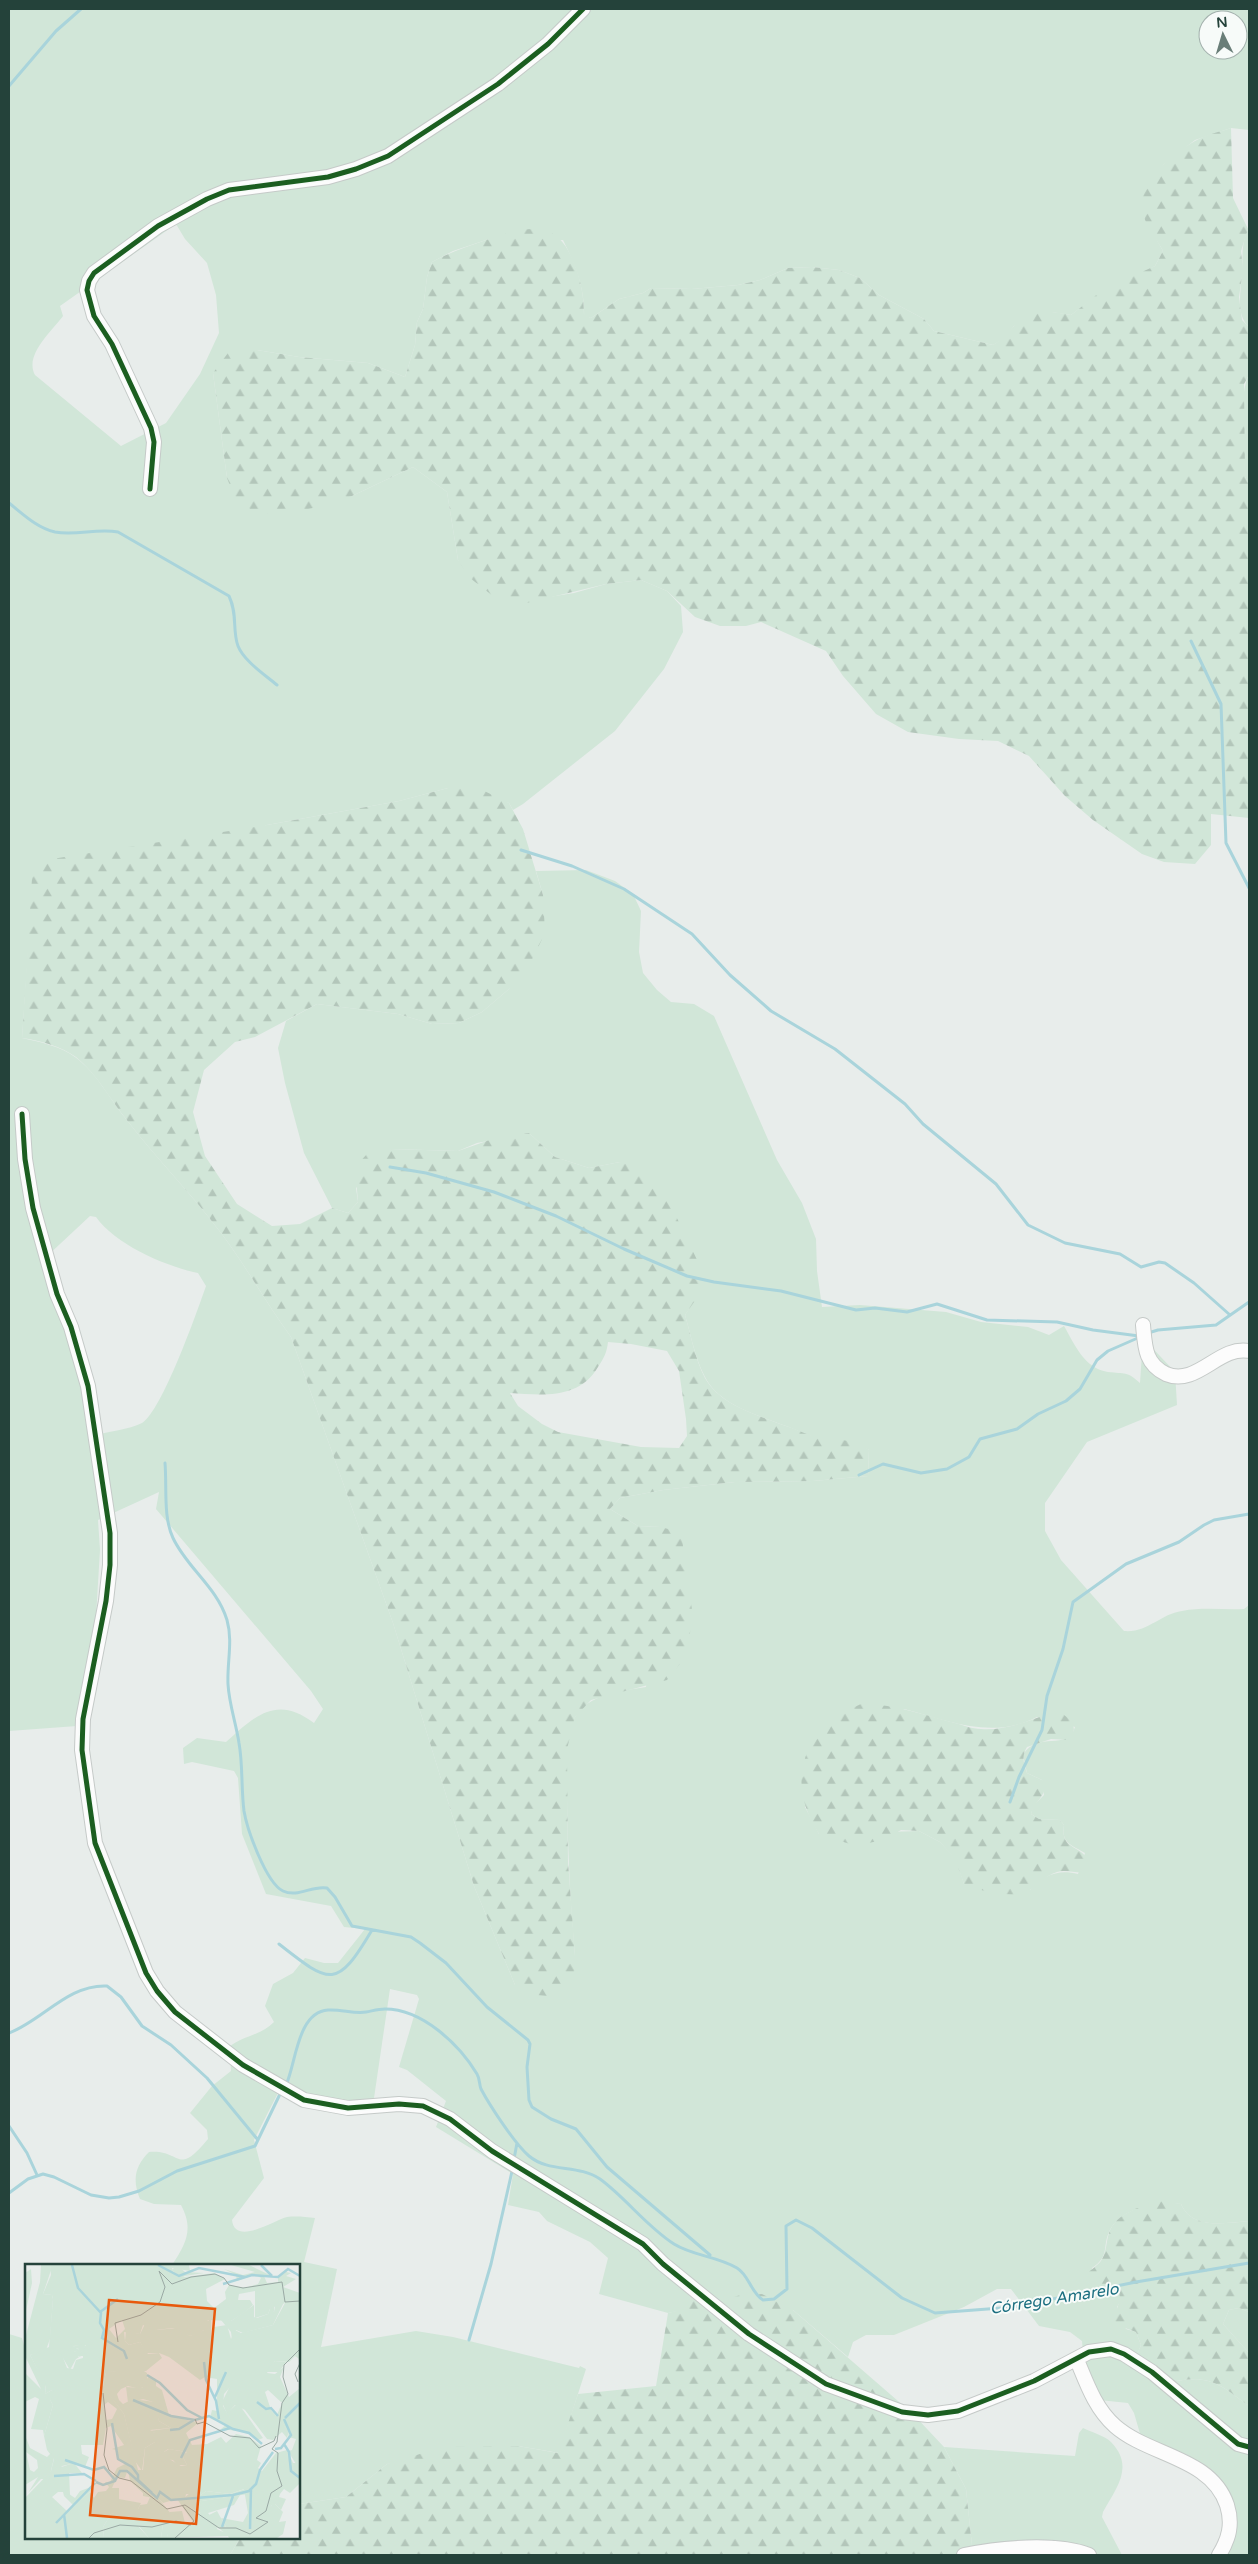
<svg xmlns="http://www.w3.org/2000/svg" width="1258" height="2564" font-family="'Varela Round',sans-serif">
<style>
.green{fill:#d1e6d8;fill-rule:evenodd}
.forest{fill:url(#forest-firs);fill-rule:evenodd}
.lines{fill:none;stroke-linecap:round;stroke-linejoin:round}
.stream{stroke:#a9d4db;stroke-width:3}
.minor-casing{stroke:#c5cac8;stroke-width:16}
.minor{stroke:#fcfcfc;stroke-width:14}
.cycleway-casing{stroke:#f7fbf9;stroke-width:8}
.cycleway{stroke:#1b5e20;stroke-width:5}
.labels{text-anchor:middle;stroke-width:4;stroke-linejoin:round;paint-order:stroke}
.water-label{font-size:16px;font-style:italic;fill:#1c6f80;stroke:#f7fbf9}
.inset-river{fill:none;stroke:#a9d4db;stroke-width:2.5}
.inset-road{fill:none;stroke:#9aa9a4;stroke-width:1}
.view{fill:#e8590c;fill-opacity:0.15;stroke:#e8590c;stroke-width:2.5}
.inset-edge{fill:none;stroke:#24423a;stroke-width:2.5}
</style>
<defs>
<pattern id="forest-firs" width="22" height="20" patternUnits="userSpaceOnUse" patternTransform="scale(1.25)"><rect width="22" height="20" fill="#d1e6d8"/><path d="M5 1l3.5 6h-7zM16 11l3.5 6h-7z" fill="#b3c6ba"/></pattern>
</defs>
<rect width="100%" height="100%" fill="#e8edeb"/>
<path class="green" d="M9,9H1249V130L1231,128L1195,140L1163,165L1144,217L1163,251L1155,266L1087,303L1071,315L1051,312L1014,326L1005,338L993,345L934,331L924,319L879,295L860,278L839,270L812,267L788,268L760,280L738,285L692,289L651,288L643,293L619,299L591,318L584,316C585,288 575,264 563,240L489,239L453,251L432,262L427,277L423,309L417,322L415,345L405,377L368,363L299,357L257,350L213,373L227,478L352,496L413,467L447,492L458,560L536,599L574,593L606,584L641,580L667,591L681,606L683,632L664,669L615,731L523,804L513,810L509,803L448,788L399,801L267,825L30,924L22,1038C39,1042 61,1046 75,1057C97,1073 109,1098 126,1119C156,1158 191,1193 221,1233C246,1266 266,1303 291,1337L393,1623L474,1886L515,1985L575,1956C570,1904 568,1852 567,1800C567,1776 563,1739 575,1717C588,1694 622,1691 646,1687L660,1527L638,1526L610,1509L620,1498L663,1490L735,1482L813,1481L868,1476L869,1450C848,1438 840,1443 818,1438C806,1435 797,1430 786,1426C758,1415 720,1406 705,1377C695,1359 691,1335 685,1315L690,1307L620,1162L589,1168L555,1157L529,1133L477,1143L458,1151L391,1149L356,1188L358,1202L348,1213L332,1208L304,1153L285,1083L278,1048L286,1021L317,1004L398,1014L432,1024L459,1023L482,1012L509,989L543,895L536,871L586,870L615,881L633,894L641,911L639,952L643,973L657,990L671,1002L694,1004L714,1016L777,1160L802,1203L816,1239L817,1271L822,1307L860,1305L946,1312L981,1322L1028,1327L1049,1335L1064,1326C1075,1345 1084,1368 1108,1372C1125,1374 1127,1371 1140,1383L1143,1338L1175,1372L1177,1405L1087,1442L1045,1503V1531L1061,1560L1124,1631C1148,1633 1160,1614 1182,1611C1203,1607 1223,1610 1244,1609L1249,1605V2221C1225,2223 1192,2230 1181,2204C1157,2201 1120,2208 1109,2232C1102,2248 1110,2256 1092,2268L1100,2286L1119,2292L1121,2300L1117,2307L1126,2329L1136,2332L1141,2345L1136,2357L1171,2382C1210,2374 1219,2384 1249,2406V2555H1216L1226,2512L1206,2481L1141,2437L1134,2413L1128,2403L1099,2400L1085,2375L1082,2341L1070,2332L1039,2326L1011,2289H997L964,2307L894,2335H866L853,2342L848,2357L793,2310L711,2305L668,2313L599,2294L608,2258L590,2242L547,2221L539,2212L508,2205L513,2174L436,2127L446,2101L407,2070L399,2067L419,1999L417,1995L390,1989L374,2098L344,2106L311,2108L280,2089L254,2140L264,2178L232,2220C235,2247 276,2219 287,2217C296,2216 306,2217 315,2218L304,2262L337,2269L321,2347L416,2331L453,2337L579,2368L580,2366L586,2369L559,2453L518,2446L387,2464L346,2497L299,2504V2265H172C186,2244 194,2229 181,2205L154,2204L140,2199C132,2180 135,2166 149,2152C182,2149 176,2178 208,2139L207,2130L190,2113L212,2086L231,2071L229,2047C242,2036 262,2035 274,2022L265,2006L273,1984L293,1973L305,1958L324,1963H338L365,1929L344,1927L331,1906L266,1894L242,1834L238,1778L234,1771L192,1762L184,1764L183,1748L197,1738L226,1742C256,1715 277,1695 314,1723L323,1709L311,1691L156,1509L159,1492L98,1520L100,1550L95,1633L77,1726L9,1731ZM1208,20H1238V50H1208ZM176,224L185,239L207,263L216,295L219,333L200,374L166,423L121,446L35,375C24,355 52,331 63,316L60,306ZM90,1216L96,1217C116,1245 165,1266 198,1273L206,1286C197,1312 162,1411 142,1423C129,1430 108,1431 94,1436L45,1258ZM904,1709C949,1721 992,1740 1037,1717L1075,1727C1068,1752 1037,1730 1023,1755L1027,1773L1042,1780L1044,1795L1033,1806L1031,1814L1039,1819L1060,1820L1064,1825C1061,1843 1071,1845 1085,1853L1078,1874C1058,1869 1044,1875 1030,1890L964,1884L956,1859L940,1842L919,1831L819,1834L805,1807Z
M1249,228V327C1234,313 1242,289 1242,271C1243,255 1241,242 1249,228Z
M1249,375V484L1245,477C1244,454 1238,393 1249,375Z
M1239,2308L1249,2312V2353L1223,2324L1229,2310Z
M9,2334L22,2338L26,2353V2538H240L230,2555H9Z
M1083,2428C1091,2432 1105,2436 1111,2442C1135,2467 1116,2488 1103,2512L1102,2517L1122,2555H973L966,2489L944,2447L1075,2456L1079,2433Z"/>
<path class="forest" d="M1231,128L1233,198L1248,229L1241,251L1243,270L1239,297L1242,320L1249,327V375L1244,384L1245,477L1249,484V818L1211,814V845L1195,864L1164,862L1142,854L1093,820L1065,796L1029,756L998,741L959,739L908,732L876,714L843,676L826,651L761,622L746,626H720L695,617L667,591L641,580L606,584L514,606L493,596L470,578L458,560L447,492L413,467L352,496L317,507L286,514H257L235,498L227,478L213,373L228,353L257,350L299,357L368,363L405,377L415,345L417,322L423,309L427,277L432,262C450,252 469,246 489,239C526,227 557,217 574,263C581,280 584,297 584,315L591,318L619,299L643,293L651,288L692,289L738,285L760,280L788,268L812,267L839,270L860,278L879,295L924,319L934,331L993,345C1008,337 1015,321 1028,314C1040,309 1059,313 1071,315L1104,289L1155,266L1163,251C1157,240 1148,229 1144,217C1133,186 1170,155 1195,141C1205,135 1219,132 1231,128Z
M474,786L509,803L523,829L543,895L545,933L533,958L509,989L482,1012L459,1023L432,1024L398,1014L317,1004L255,1037L235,1042L204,1070L193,1112L205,1156L237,1204L272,1226L300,1224L332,1208L348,1213L358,1202L355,1167L367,1154L391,1149L458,1151L501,1136L529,1133L555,1157L589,1168L620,1162L644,1168L663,1189L699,1264V1295L685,1315C691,1335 695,1359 705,1378C721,1406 758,1415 786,1426C798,1430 809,1436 822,1438C839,1441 856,1438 869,1450L868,1476L813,1481L735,1482L663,1490L620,1498L610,1509L638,1526L660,1527L681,1532L692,1610L690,1633L683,1660L667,1680L591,1700L575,1717L567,1749L568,1861L575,1956L574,1982L561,1997L537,1995L515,1985L474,1886L393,1623L291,1337C266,1303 246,1266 221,1233C191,1193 156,1158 126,1119C109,1098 97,1074 76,1057C62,1047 39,1040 22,1038L33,862L267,825L399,801L448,788ZM608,1342L631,1344L667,1351L679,1371L686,1419L687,1436L679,1448L641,1447L558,1432L542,1424L518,1406L510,1393C541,1395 579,1400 598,1367C604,1358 607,1352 608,1342Z
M861,1704C892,1703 924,1715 955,1723C963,1725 972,1729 981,1729C1009,1731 1033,1718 1059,1711C1070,1719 1081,1728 1068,1740L1051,1739L1027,1747C1021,1757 1024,1763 1027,1773L1042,1780L1046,1785C1044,1798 1034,1802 1031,1814L1039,1819L1060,1820L1064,1825C1060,1850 1080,1844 1090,1862L1087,1872C1077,1874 1066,1869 1057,1872C1044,1876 1038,1886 1028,1891C1013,1899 979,1891 964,1884L955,1859L940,1842L919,1831L901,1830L886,1839L856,1846L819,1834C784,1780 803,1729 861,1704Z
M1163,2201L1181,2204C1192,2230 1226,2223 1249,2221V2312L1239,2308L1229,2310L1223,2324L1249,2353V2406C1219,2384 1210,2374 1171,2382L1136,2357L1141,2345L1136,2332L1114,2324C1113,2312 1122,2304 1119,2292L1100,2286L1086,2275C1091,2269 1099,2265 1102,2259C1107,2250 1106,2242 1109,2233C1115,2213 1145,2204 1163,2201Z
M692,2294L711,2305L740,2295L762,2294L793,2310L913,2414L944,2447L966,2489L973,2555H230L240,2538H299V2504L346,2497L387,2464L443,2447L518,2446L558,2453L578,2394L656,2386L668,2313L684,2309Z"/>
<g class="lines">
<path class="stream" d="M9,86L56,31L81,9
M9,503C23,514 37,528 55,532C76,536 97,528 118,532L229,596C238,615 232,630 238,646C244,661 264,674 277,685
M1191,641L1221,704L1226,843L1249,888
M521,850L572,866L624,889L692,934L730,975L771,1011L835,1049L905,1104L923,1124L996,1184L1028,1225L1065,1243L1120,1254L1141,1267L1159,1262L1165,1263L1194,1283L1230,1315
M390,1167L426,1173L494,1192L556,1216L624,1249L687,1276L714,1282L781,1291L856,1310L875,1308L907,1312L937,1304L987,1320L1057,1322L1093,1330L1139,1336
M1148,1333L1158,1330L1216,1325L1249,1302
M165,1463C167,1487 163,1517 173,1538C187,1568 217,1587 227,1620C233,1641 227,1662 228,1684C229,1704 236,1723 239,1743C243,1765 241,1788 244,1811C247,1829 266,1883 283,1891C298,1898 312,1885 327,1888L335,1897L352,1926L411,1937L420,1943L446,1963L487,2007L528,2040L530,2044L527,2067L529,2100L532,2107L551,2119L576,2129L607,2167L710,2255
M859,1475L883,1464L921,1473L947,1469L969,1457L980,1439L1017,1429L1038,1414L1066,1401L1080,1389L1097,1360L1108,1351L1140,1337
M1010,1802L1019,1777L1042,1730L1047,1696L1063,1649L1073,1602L1126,1564L1179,1542L1204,1525L1214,1520L1249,1514
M279,1944C331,1985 337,1989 372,1930
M9,2033C42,2021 68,1984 107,1986L121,1997L142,2026L171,2045L207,2078L258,2140
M286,2085C296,2064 297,2012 328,2010C341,2009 354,2014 366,2012C372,2011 378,2009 385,2009C422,2009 459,2044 477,2074C480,2079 479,2084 481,2089C490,2106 515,2144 529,2156C549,2173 578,2164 600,2179C626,2198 646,2226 674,2244C693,2256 717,2256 737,2268C749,2275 751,2293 763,2300L774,2299L787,2289L786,2226L796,2220L812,2228L902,2298L935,2313L1014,2307L1136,2282L1249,2263
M9,2126L27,2153L37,2175
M514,2159L517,2143
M9,2193L28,2179L43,2174L54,2177L91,2195L109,2198L119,2197L139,2191L177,2171L255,2146L281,2092
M469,2340L491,2264L513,2167"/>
<g class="minor-casing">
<path id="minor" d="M150,489L154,442L151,428L112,344L94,316L87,290L89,281L94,273L158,226L207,199L229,190L328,177L356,169L388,156L498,84L548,44L583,9
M22,1114L25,1159L33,1208L57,1294L71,1327L88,1386L110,1533V1565L106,1601L83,1719L82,1750L95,1843L146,1973L157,1991L175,2012L243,2065L304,2100L348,2108L399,2104L423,2106L450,2119L492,2151L643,2244L663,2264L749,2334L826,2384L902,2412L928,2415L958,2411L1034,2381L1089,2352L1111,2349L1124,2354L1152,2372L1238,2444L1249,2447
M1143,1325C1145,1347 1145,1364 1166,1374C1197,1387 1219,1345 1249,1351
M1077,2360C1087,2384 1095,2408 1115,2426C1149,2456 1211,2457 1227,2505C1233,2524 1229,2539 1219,2555
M964,2555C1000,2548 1055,2542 1089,2555"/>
</g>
<use href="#minor" class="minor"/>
<g class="cycleway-casing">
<path id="cycleway" d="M150,489L154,442L151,428L112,344L94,316L87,290L89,281L94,273L158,226L207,199L229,190L328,177L356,169L388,156L498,84L548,44L583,9
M22,1114L25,1159L33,1208L57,1294L71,1327L88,1386L110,1533V1565L106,1601L83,1719L82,1750L95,1843L146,1973L157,1991L175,2012L243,2065L304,2100L348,2108L399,2104L423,2106L450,2119L492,2151L643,2244L663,2264L749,2334L826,2384L902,2412L928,2415L958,2411L1034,2381L1089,2352L1111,2349L1124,2354L1152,2372L1238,2444L1249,2447"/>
</g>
<use href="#cycleway" class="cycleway"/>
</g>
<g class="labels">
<g class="water-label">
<text transform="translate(1054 2298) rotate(-9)" y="6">Córrego Amarelo</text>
</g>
</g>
<g transform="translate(25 2264)">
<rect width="275" height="275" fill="#e8edeb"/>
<path d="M25,1H164L165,7L147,4L148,8L160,13L189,9L200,15L181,25L182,37L189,44L201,35L200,28L204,21L220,24L233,20L236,14L233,12H239L242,19L253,18V14L261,8L266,9L261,12L271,15L258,23L275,29L274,95L270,92L264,98L250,97L242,109L250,110L259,103L255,113L264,133L275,124V135L256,138L243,126L240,128L246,146L264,167L262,174L257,168L248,176L242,175L220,146L210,141L202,150L197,138L205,122L185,85L189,63L202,61L206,75L210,66L216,69L248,61L260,39L249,43V48L245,45L243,50L230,54V27L214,30L213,36H225L228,41L220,48L206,57L183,56L179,66L172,70L165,72L148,64L131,66L118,61L115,70L99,68L100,77L104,81L115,78L123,90L134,89L137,94L121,107L81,108L78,122L99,150L113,206H118L120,184L130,178V169L124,167L146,164L134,157L128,138L118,135L103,139L101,123L117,124L123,113L131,115V122L137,126L144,151L173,159L161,169L167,181L182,180L196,173L201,179L211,170L224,173L236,182L232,196L236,199L233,204L237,207L251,189L262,186L268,199H275V219L265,229L259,225L255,230L254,233L261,235L256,246L250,240L246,242L238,274H204L203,272L142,274L145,248L157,247L160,259L168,258L152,235L138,239L134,235L118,232V229L105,217L103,205L100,214L92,213L87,224H94V235L116,239L113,245L86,250L78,263L79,274H0V234L26,207L29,195L22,186L19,172L28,141L25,136L27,126L20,130L21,122L5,91L24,83L28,35L27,31L18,30L26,11ZM97,56L100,65L91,74L84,65ZM61,81L53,92H58V94L51,96L48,105L42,104L36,88H49L54,86L48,82ZM83,138L92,145L87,155L81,156L79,141ZM86,162L99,181L87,185L91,186L93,196L100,200L92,204L85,218H80L84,223L81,227L73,228L69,234L65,228L42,247L27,233L33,228H38L39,232L45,231L44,208L33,209L37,202L46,200L60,203L64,193L57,190L56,181H78L81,164ZM143,185L162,188L157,191L162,201L156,202L146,196L139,188ZM219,225L223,249L218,258L196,254L201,263L198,268L192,265L193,261L183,249L209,241L215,231L170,238L176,249L165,244L160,235L161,230L176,231L181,227L205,230ZM138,260L136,274H124L113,261Z" fill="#d1e6d8" fill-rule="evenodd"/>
<path d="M16,1H25L26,6L18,30L27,31L28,35L25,75L21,86L5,91L21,120L20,130L27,126L30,128L25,136L28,141L19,172L18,166L6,165L14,135L10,133L0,138V109L16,125L0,92V75L15,18ZM152,1L160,8L179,9L153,13L147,6ZM206,1H224L247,12H226L212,17L211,11L199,5L218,11L230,8ZM6,5L7,19L0,51V9ZM259,38L248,61L218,69L211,66L207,76L206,68L196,56L198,53L206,57L229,41V53L232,54L243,50L246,43L249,48L250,41ZM186,55V71L189,74L185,85L206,122L199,130L198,142L202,149L213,139L238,174L233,176L221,168L196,165L201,161L185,154L187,146L192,147V115L180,113L175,116L144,93L134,89H121L115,78L104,81L100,77L101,67L115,70L120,60L128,59L131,66L153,64L165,72L179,66V59ZM58,80L61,82L53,93L63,88L51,95L45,106L35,89L38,86L49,88L54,85L46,83ZM250,97L261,98L254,108H240ZM116,105L122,109V120L115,125L103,122L96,125L92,130L94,136L98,140L108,135L130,138L134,157L146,164L125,166L130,169V178L120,184L117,207L110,197L99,150L78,123L81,108ZM275,134V199L271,200L263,187L267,186L271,175L263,173L264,167L251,153L258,137ZM0,171L5,184L22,193L26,189L29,194L24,215H16L3,229L13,213L0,221ZM1,188L12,196L13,204L9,208L5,206ZM144,185L161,188L157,191L162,201H152L148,196L139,195V188ZM49,199L57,209H33V204ZM66,223V227L49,242L39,232L44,230L50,234L55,227ZM220,225L223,230L170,238L179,246L176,249L162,242L159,234L165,229L176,231L181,227L205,230ZM125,233L134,235L147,251L142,274H136L138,260L132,263L113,262L124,274H79L78,263L86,250L103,244L113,245L115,241L122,240ZM249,239L258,248L254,258L261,257L258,270L252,274H238L237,265L242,257L240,249ZM192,247L201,263H205L198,268L182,252Z" fill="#d1e6d8" fill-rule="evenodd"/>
<path class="inset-river" d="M47,1L53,24L76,49L75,59L79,66L77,74L99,87L102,95M133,1L154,12L174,4L220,13M236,1L247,12M198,20L227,11L253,13L263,5L275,12M75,48L93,35M179,98L181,116L191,137L194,155M122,111L135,119L162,146L177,154M190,133L201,108M108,136L146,152L170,156L184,152L208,165L224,169L237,180M232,138L241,145L246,144L253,152M260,154L275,139M87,159L93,195L107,203L113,211V216L127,229M145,166L154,165L169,156M259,180L264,188L266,207L275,214M250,185L256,184L266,171L259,155M156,194L165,176L205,164M40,196L69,206L79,203L90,216M29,212L59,210L71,217M71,218L78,221L90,217L95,207H102L132,234L135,228L146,236L208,231L224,227L231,220L235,206L248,188M39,250L42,274M31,259L70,219M197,263L208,232M225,265L226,224"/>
<path class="inset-road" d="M93,78L90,59L116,51L135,38L140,23L134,7L147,20L166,13L190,10L199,14L204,21L218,24L257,18L260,38L275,37M273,118L270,110L275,99M78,129L82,165L79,191L84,206L94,214L106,217L142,245L160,241L194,264H211L225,270L243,258L231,254L241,247L246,229L257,222L252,207L253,189L247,185L252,178L257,139L263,130L258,113L259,101L275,85M170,155L172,160L179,158L205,172L225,174L234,184L249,177L251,172M64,274L69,269L95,261L127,263L151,257L166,261M150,274L169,257L157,241"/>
<path class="view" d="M84,36L190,45L171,260L65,251Z"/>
<rect width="275" height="275" class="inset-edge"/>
</g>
<rect width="1258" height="2564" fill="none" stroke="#24423a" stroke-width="20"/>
<g transform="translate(1223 35) rotate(355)"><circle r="24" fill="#f7fbf9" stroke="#a3b1ad"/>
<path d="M0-4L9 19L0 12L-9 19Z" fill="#697e78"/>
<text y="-8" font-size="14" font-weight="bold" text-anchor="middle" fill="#24423a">N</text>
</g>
</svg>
